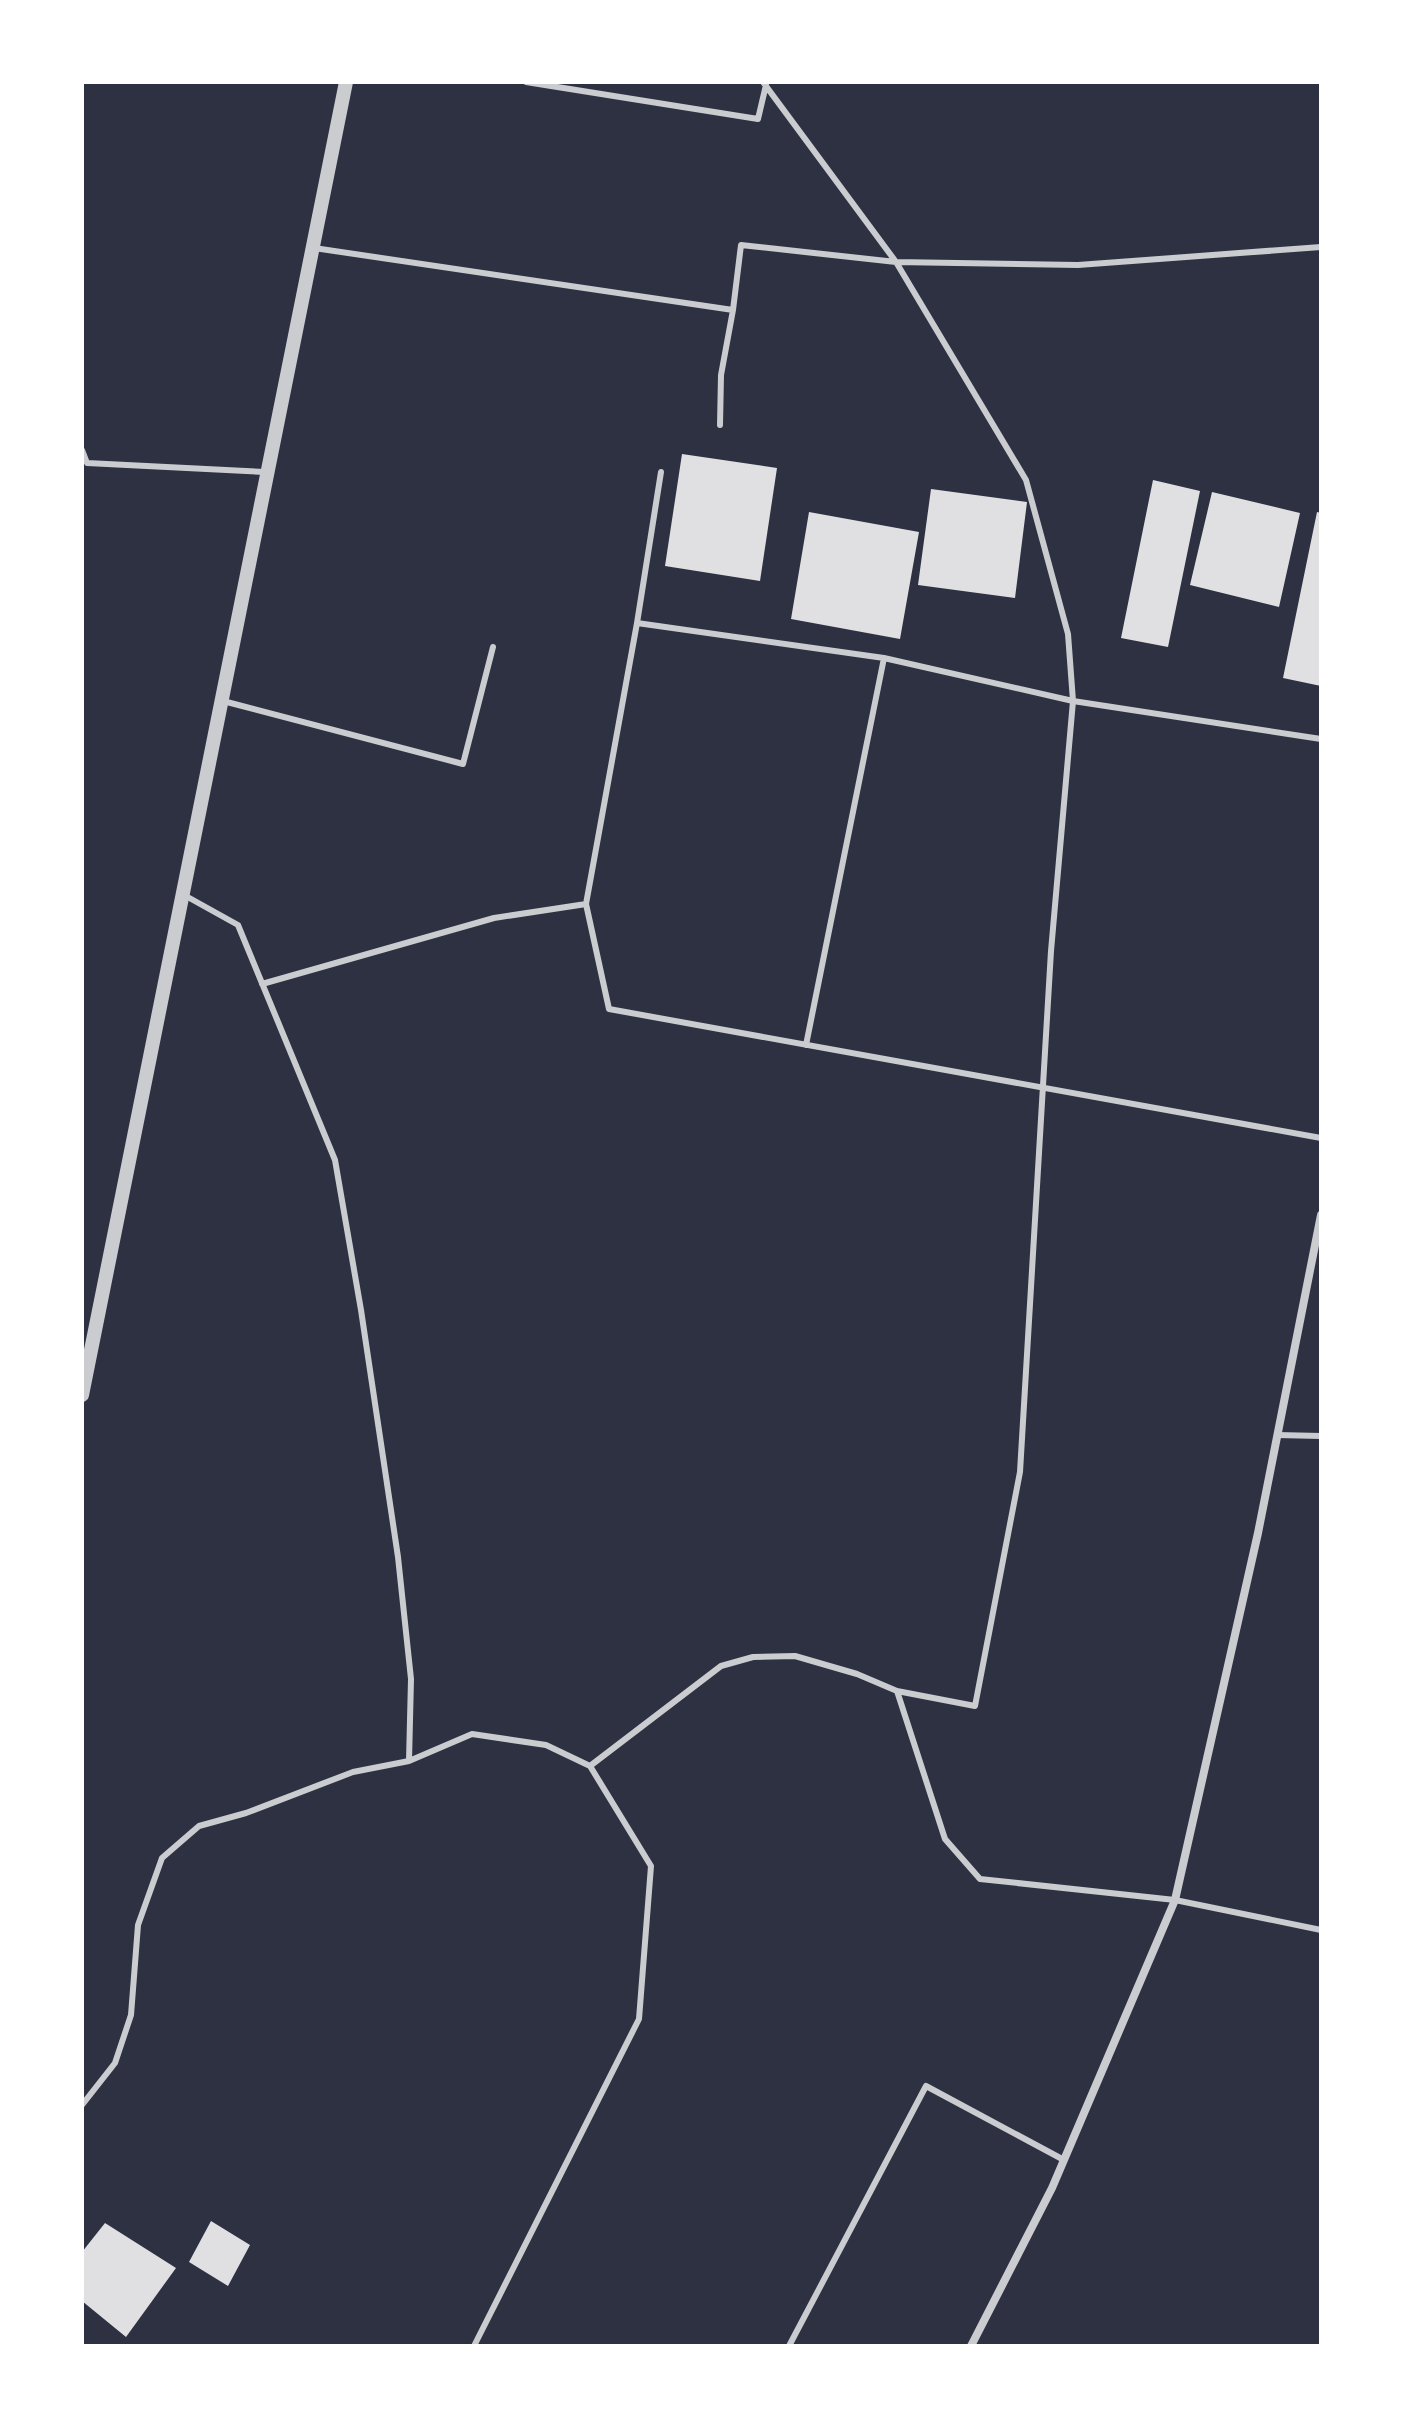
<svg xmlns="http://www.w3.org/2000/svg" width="1403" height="2428" font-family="'Work Sans',sans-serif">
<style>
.building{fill:#e0e0e3}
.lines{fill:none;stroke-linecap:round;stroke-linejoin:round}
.service{stroke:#caccd0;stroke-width:6}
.minor{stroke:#caccd0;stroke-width:8}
.tertiary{stroke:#caccd0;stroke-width:14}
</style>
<rect width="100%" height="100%" fill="#2d3142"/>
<path class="building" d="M682,454L777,468L760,581L665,566Z
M1153,480L1200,491L1168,647L1121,638Z
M931,489L1027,502L1015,598L918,585Z
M1212,492L1300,513L1279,607L1190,585Z
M809,512L919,532L900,639L791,619Z
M1317,512L1321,513V686L1283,678Z
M211,2221L250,2245L228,2286L189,2262Z
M105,2223L176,2268L126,2337L82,2301V2252Z"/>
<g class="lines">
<path class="service" d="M526,82L758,119L766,85
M314,248L733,310
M720,425L721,375L733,310L741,245L896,262L1078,265L1321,247
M82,450L87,463L265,472
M661,472L637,623L586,904L609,1009L1321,1138
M637,623L884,658L1073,701L1321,739
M223,701L463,764L493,647
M184,895L238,925L335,1160L361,1310L398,1557L411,1679L409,1761
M262,984L494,918L586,904
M806,1045L884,658
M1277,1435L1321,1436
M897,1691L945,1839L980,1879L1175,1900L1321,1930
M590,1766L721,1666L753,1657L795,1656L857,1674L897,1691L975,1706L1020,1472L1051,951L1073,701L1068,634L1026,480L896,262L763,82
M82,2105L115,2063L131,2015L138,1925L162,1858L199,1826L246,1813L353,1772L409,1761L472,1734L546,1745L590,1766
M474,2346L639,2019L651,1866L590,1766
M789,2346L926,2086L1064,2160"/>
<path class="minor" d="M971,2346L1052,2188L1175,1900L1258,1533L1321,1215"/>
<path class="tertiary" d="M82,1395L346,82"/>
</g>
<rect width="1403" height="2428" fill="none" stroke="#ffffff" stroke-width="168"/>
</svg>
